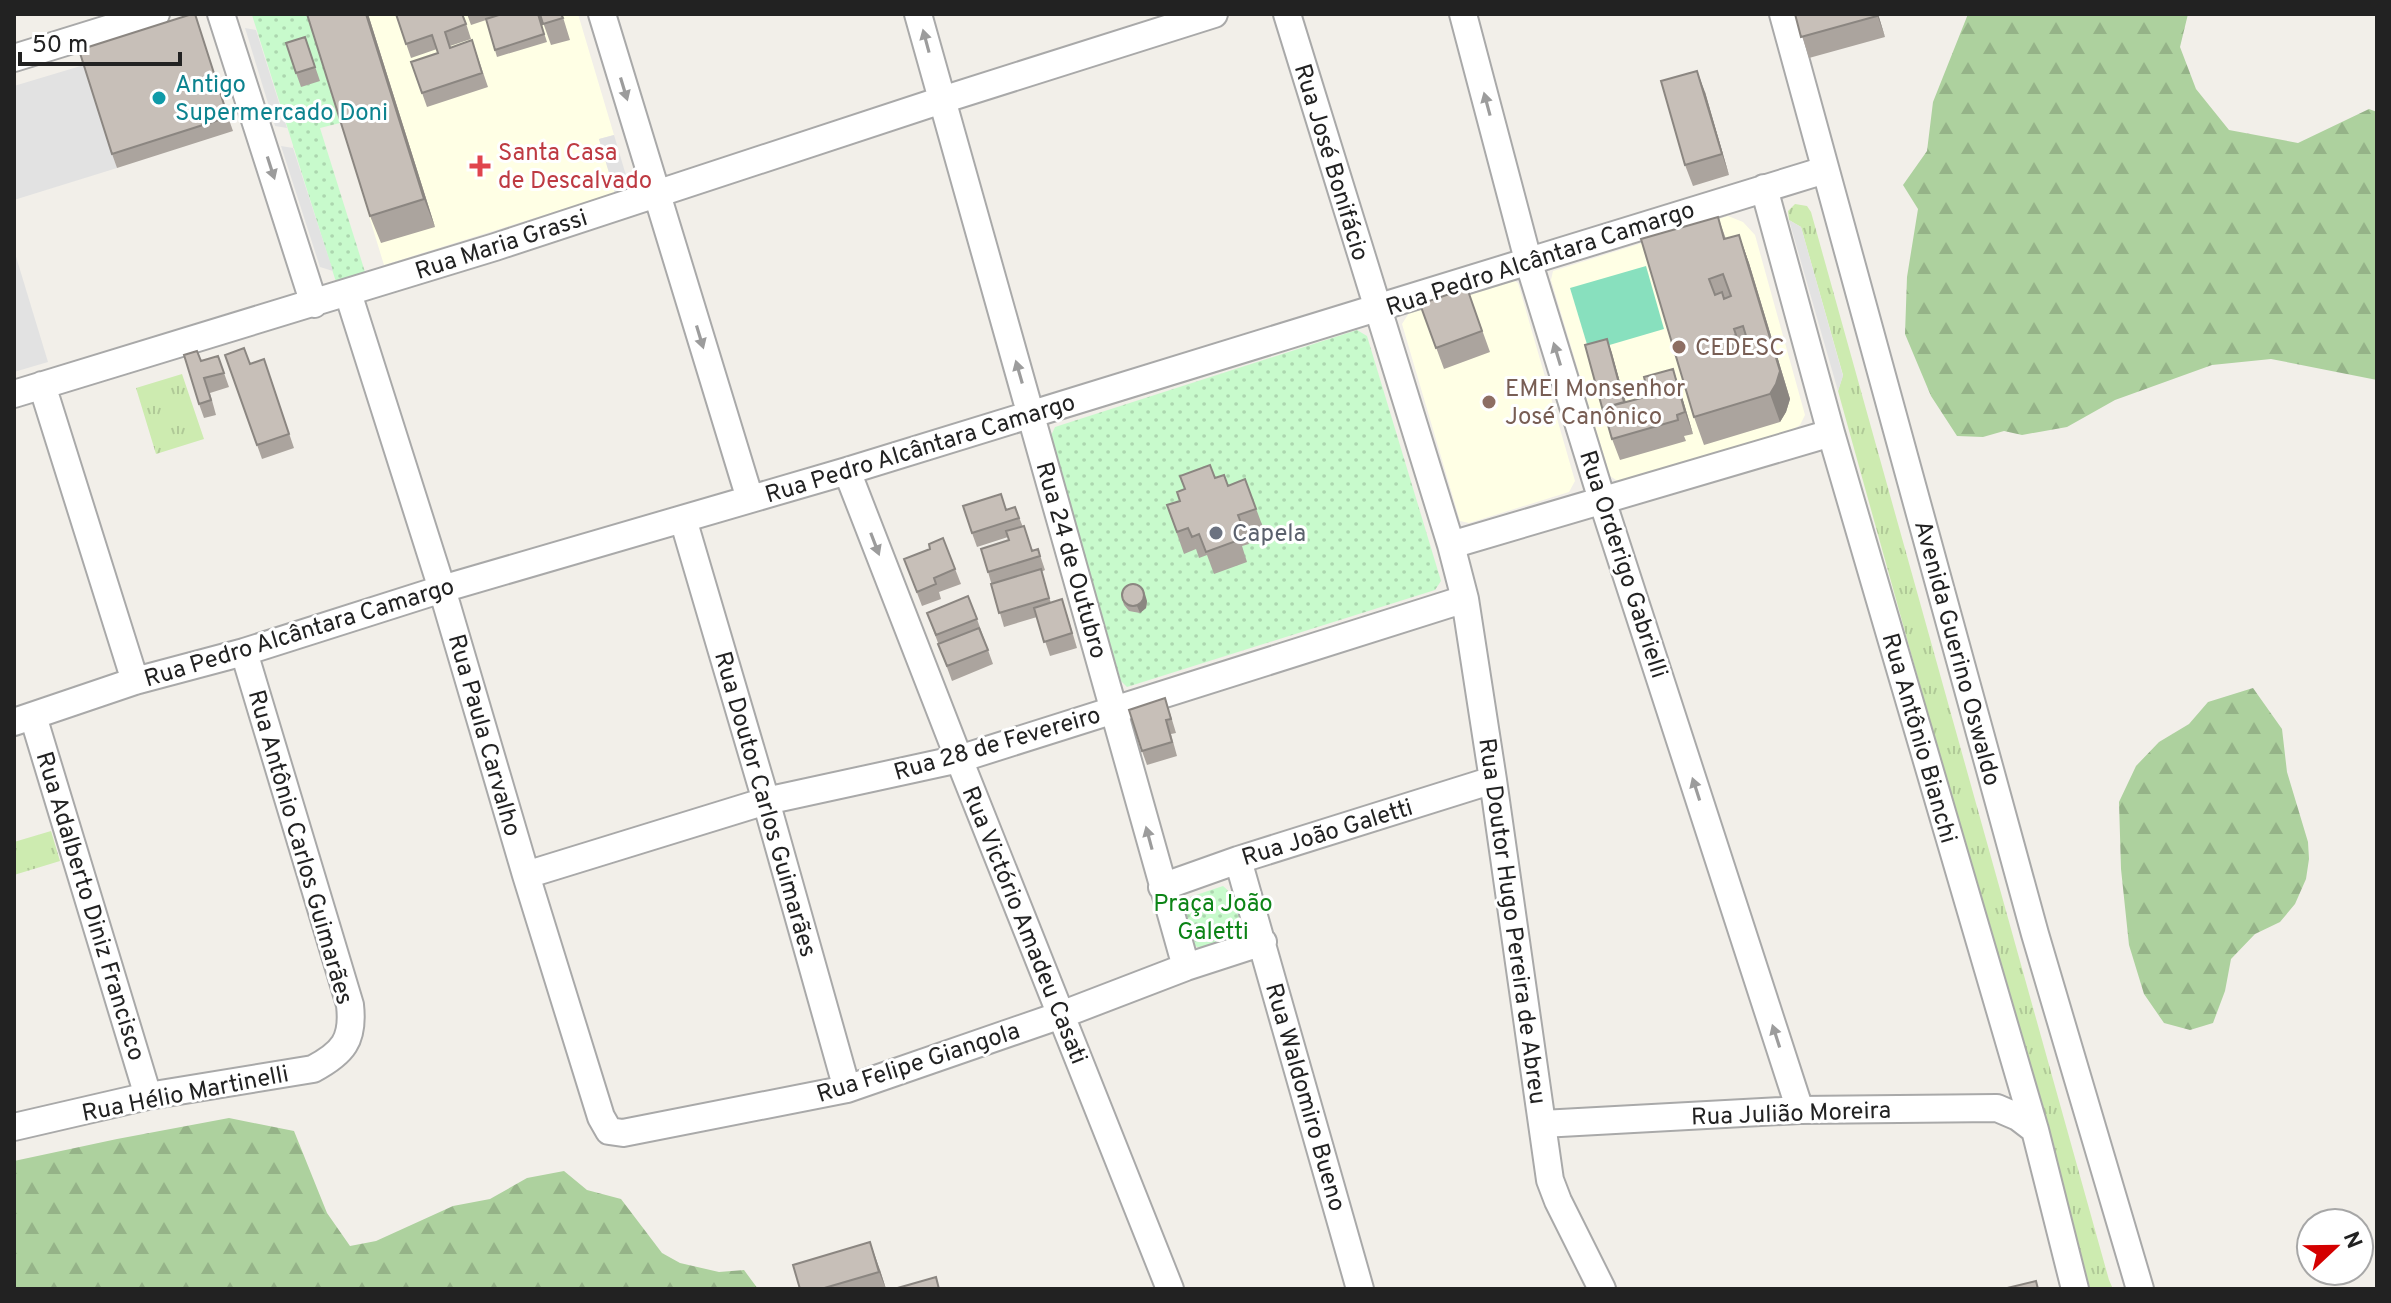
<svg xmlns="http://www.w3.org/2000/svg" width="2391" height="1303" font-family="Overpass,sans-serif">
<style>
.education{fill:#ffffe5}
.grass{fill:url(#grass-tufts)}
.forest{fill:url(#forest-firs)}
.park{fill:url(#park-dots)}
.pitch{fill:#88e0be}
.parking{fill:#e2e2e2}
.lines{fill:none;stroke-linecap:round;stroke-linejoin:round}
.minor-casing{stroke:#a9a9a9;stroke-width:30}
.minor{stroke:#fff;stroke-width:26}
.wall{fill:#aba49e}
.shaded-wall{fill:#8b8681}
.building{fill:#c7bfb8;stroke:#8b8681;stroke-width:2;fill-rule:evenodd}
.oneway{fill:#9c9c9c}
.culture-dot{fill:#0f9aa8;stroke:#fff;stroke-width:3}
.health-dot{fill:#e0444e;stroke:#fff;stroke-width:3}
.education-dot{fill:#8d6e63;stroke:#fff;stroke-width:3}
.worship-dot{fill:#6b7280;stroke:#fff;stroke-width:3}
.labels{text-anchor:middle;stroke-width:6;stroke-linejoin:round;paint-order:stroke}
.culture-label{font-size:24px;fill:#0d838f;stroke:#fff;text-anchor:start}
.health-label{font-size:24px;fill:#be3a42;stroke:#fff;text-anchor:start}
.street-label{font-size:24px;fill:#222;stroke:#fff}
.education-label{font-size:24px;fill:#785e54;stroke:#fff;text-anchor:start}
.worship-label{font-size:24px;fill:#5b616d;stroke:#fff;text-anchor:start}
.park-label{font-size:24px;fill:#0c8416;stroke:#fff}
</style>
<defs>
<pattern id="grass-tufts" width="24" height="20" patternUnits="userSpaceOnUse" patternTransform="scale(2)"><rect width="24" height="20" fill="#cdebb0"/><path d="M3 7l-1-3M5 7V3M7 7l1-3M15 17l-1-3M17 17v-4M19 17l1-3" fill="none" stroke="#b0c997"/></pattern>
<pattern id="forest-firs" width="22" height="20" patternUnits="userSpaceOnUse" patternTransform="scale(2)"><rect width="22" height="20" fill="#add19e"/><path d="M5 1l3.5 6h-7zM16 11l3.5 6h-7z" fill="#95b388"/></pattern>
<pattern id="park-dots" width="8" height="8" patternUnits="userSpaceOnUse" patternTransform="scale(2)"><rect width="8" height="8" fill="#c8facc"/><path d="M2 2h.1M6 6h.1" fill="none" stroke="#acd6af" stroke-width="1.8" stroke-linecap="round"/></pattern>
</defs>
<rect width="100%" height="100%" fill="#f2efe9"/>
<path class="education" d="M330,14H578L614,135L599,139L615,193L384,265L309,20Z
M1728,216L1743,222L1755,235L1805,415L1800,425L1790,431L1631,481L1619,482L1610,476L1551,280L1553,271Z
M1511,279L1518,283L1575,481L1569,492L1469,523L1460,521L1402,324L1409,313Z"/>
<path class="grass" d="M1795,204L1807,206L1811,212L2109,1280L2113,1289H2088L1838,391L1843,375L1801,227L1789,220L1788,211Z
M182,374L204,439L156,454L136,388Z
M51,831L60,861L14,875V842Z"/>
<path class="forest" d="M1968,14H2188L2180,47L2196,89L2229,130L2298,143L2369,109L2377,112V380L2271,359L2212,365L2115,400L2067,427L2022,435L2004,431L1983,437L1957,436L1931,396L1905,334L1907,277L1918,209L1903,185L1927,151L1933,102Z
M2253,688L2282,729L2287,772L2308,842L2309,859L2306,879L2295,904L2280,922L2255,934L2231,959L2225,991L2213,1023L2190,1030L2164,1023L2144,994L2129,945L2121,869L2119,802L2136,766L2159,742L2189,724L2208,702Z
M229,1118L294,1131L327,1213L350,1246L376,1241L453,1206L490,1199L527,1178L564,1171L587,1190L621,1199L662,1253L680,1263L719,1272L744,1270L758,1289H14V1161L117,1139Z"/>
<path class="park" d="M307,14L340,123L320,128L365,272L336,282L252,15Z
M1357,330L1367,336L1441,581L1435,590L1127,687L1121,681L1050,438L1055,427Z
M1223,886C1236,896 1245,921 1239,936L1205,950L1195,946L1183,907L1187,898Z"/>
<path class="pitch" d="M1646,266L1664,329L1589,351L1570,288Z"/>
<path class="parking" d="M245,28L256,30L287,128L275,126Z
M84,65L117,168L14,200V86Z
M614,135L630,189L615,193L599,139Z
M281,146L293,148L333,271L320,267Z
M1789,220L1801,227L1843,376L1838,391Z
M14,250L48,362L14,372Z"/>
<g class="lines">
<g class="minor-casing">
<path id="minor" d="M221,14L314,304
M602,14L750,499
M918,14L1186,967
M1287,14L1451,545L1465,599L1493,780L1550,1180L1558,1201L1602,1289
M1463,14L1528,260L1602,500L1800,1110
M1783,14L2035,934L2140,1289
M14,58L156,14
M1764,188L1831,433L2035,1130L2075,1289
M348,293L442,589L526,875L601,1117L609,1131L623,1133L847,1089L1061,1015L1186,967L1263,942
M42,385L135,681
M14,394L495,247L942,100L1214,14
M847,471L959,759L1170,1289
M683,519L766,801L847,1089
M1451,545L1831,433
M33,716L148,1096
M14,722L135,681L244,652L442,589L847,471L1825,170
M1238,860L1360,1289
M526,875L766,801L959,759L1465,599
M1162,887L1238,860L1493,780
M1542,1124L1800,1110L1997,1108L2018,1117L2035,1130
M14,1127L148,1096L313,1069C343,1053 354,1040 350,1005L244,652"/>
</g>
<use href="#minor" class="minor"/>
</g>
<path class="wall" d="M192,14L233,131L117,168L112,154Z
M307,14H368L435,227L381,243L370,216Z
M396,14H463L471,39L450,46V48L472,40L488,87L427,107L411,62L438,53L437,49L411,58Z
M467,14H538L547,42L497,57L486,20L471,25Z
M540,14H562L570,40L551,45Z
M1795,14H1878L1885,37L1809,58Z
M305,37L320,81L301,87L296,73Z
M1705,92L1729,175L1693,186L1685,165Z
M1718,217L1726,239L1739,235L1749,263L1790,399L1786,412L1780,422L1704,445L1694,417L1641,239Z
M1467,288L1490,352L1444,369L1420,304Z
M1607,339L1626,402L1649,396L1673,369L1680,390L1693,434L1684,436L1686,441L1620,460L1612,439Z
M225,355L250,364L264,359L294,448L262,459Z
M218,356L229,387L210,393L216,415L204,418L199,404L201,361Z
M1215,478L1228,486L1245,479L1264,530L1246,536L1249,544L1242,546L1247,562L1214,574L1207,555L1199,558L1196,549L1184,554L1167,505L1180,501Z
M1015,507L1032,550L1038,549L1045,570L1041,572L1051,603L1067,614L1077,648L1050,656L1037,617L1004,627L988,572L1009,540L1008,537L977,547L972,533L1007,510Z
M943,538L961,584L939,592L941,599L922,606L904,559L930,549Z
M1122,598L1147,601L1146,608L1140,613L1129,611L1124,605Z
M927,613L977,619L993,664L952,681Z
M1170,713L1176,733L1171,734L1177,756L1147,765L1142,751Z
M880,1270L886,1289H800Z"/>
<path class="shaded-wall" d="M366,14H368L435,227L424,199Z
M1877,14H1878L1885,37Z
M1697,71L1705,92L1729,175L1722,154Z
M1739,235L1749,263L1790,399L1786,412L1780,422L1770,394Z
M1607,339L1612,353L1630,419L1625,405Z
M1673,369L1680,390L1693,434L1685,412Z
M1145,594L1147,601L1146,608L1140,613L1137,606Z
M870,1242L880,1270L886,1289L879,1272Z"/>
<path class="building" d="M192,14H195L228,117L112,154L79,50Z
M307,14H366L424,199L370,216Z
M396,14H462L466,24L445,32L450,48L472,40L482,73L422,93L411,62L438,53L432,35L406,44Z
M502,14H538L544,34L495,50L486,19Z
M540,14H561L563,18L543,24Z
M1795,14H1877V16L1801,37Z
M305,37L315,67L296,73L286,43Z
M1697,71L1722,154L1685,165L1661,81Z
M1718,217L1724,239L1739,235L1780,371L1776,384L1770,394L1694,417L1641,239ZM1723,274L1731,296L1724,299L1722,292L1715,295L1709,279ZM1743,326L1750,349L1733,354L1728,338L1736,335L1734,329Z
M1467,288L1482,331L1436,348L1420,304Z
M1607,339L1624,402L1603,408V411L1585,345Z
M244,348L250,364L264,359L289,434L257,445L225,355Z
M197,351L201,361L218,356L224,373L204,378L211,400L199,404L184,355Z
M1673,369L1685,412L1677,415L1678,420L1612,439L1603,408L1649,396L1644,377Z
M1210,465L1215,478L1224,475L1228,486L1245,479L1256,509L1238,515L1241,523L1234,525L1239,540L1206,552L1199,534L1192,537L1188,528L1177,532L1167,505L1180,501L1177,492L1185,489L1180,476Z
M1001,494L1006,510L1015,507L1019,518L972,533L963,506Z
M1024,526L1032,551L1038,549L1040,556L988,572L981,549L1009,540L1006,531Z
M943,538L955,569L934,578L936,584L917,592L904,559L930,549L929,544Z
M1041,569L1049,598L999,613L991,584Z
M1122 595a11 11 0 1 1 22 0a11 11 0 1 1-22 0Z
M968,596L977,619L936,635L927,613Z
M1062,599L1072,633L1044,642L1034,608Z
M979,628L988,650L947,666L938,644Z
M1165,698L1171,719L1166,720L1172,742L1142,751L1129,710Z
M870,1242L879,1272L821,1289H800L793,1265Z
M936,1277L939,1289H894Z
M2036,1281L2038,1289H2007V1288Z"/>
<defs><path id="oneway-solid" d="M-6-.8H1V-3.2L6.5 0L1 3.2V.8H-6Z" transform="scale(2)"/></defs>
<g class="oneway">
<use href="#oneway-solid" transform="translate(926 41) rotate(-105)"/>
<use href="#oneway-solid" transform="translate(624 89) rotate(73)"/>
<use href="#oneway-solid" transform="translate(1487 104) rotate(-105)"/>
<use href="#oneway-solid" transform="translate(271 168) rotate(72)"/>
<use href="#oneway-solid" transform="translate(700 337) rotate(73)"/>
<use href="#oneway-solid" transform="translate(1557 354) rotate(-107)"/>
<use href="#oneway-solid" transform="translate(1019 372) rotate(-106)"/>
<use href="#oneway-solid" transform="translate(875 544) rotate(69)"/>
<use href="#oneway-solid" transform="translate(1696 789) rotate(-108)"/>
<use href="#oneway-solid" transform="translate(1149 838) rotate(-105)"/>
<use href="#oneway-solid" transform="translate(1776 1036) rotate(-108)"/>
</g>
<circle class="culture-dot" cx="159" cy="98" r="8"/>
<path class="health-dot" d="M476 154h8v8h8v8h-8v8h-8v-8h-8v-8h8z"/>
<g class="education-dot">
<circle cx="1679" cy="347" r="8"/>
<circle cx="1489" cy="402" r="8"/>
</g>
<circle class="worship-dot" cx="1216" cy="533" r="8"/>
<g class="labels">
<g class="culture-label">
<text x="175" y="92">Antigo<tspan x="175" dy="28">Supermercado Doni</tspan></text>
</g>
<g class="health-label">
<text x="498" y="160">Santa Casa<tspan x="498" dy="28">de Descalvado</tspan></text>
</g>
<g class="street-label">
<text transform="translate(1332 162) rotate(73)" y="8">Rua José Bonifácio</text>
<text transform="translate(501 244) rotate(-18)" y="8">Rua Maria Grassi</text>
<text transform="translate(1540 258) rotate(-18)" y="8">Rua Pedro Alcântara Camargo</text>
<text transform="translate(920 448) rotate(-17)" y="8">Rua Pedro Alcântara Camargo</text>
<text transform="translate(1072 560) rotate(74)" y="8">Rua 24 de Outubro</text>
<text transform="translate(1624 564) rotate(72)" y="8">Rua Orderigo Gabrielli</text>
<text transform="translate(299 632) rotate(-17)" y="8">Rua Pedro Alcântara Camargo</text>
<text transform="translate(1958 653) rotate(75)" y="8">Avenida Guerino Oswaldo</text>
<text transform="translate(485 735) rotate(74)" y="8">Rua Paula Carvalho</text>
<text transform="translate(1920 738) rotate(74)" y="8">Rua Antônio Bianchi</text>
<text transform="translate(997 743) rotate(-16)" y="8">Rua 28 de Fevereiro</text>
<text transform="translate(766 804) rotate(74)" y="8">Rua Doutor Carlos Guimarães</text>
<text transform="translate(1327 832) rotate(-17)" y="8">Rua João Galetti</text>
<text transform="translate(301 847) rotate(74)" y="8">Rua Antônio Carlos Guimarães</text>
<text transform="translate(91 906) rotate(73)" y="8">Rua Adalberto Diniz Francisco</text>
<text transform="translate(1513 921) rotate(82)" y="8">Rua Doutor Hugo Pereira de Abreu</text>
<text transform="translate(1025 925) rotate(68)" y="8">Rua Victório Amadeu Casati</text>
<text transform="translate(918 1062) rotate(-18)" y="8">Rua Felipe Giangola</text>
<text transform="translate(185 1093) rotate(-11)" y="8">Rua Hélio Martinelli</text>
<text transform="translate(1306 1097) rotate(74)" y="8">Rua Waldomiro Bueno</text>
<text transform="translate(1791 1113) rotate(-2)" y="8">Rua Julião Moreira</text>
</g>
<g class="education-label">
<text x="1695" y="355">CEDESC</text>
<text x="1505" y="396">EMEI Monsenhor<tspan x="1505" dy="28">José Canônico</tspan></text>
</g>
<g class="worship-label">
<text x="1232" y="541">Capela</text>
</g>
<g class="park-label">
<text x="1213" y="911">Praça João<tspan x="1213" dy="28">Galetti</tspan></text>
</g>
</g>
<rect width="2391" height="1303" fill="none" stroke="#222222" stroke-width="32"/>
<g transform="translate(2335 1247) rotate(68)"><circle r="38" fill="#ffffff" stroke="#a7a7a7" stroke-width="2"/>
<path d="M0-6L14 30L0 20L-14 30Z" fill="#d40000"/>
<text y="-12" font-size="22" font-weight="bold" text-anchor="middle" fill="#222222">N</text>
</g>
<path d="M20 52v12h160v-12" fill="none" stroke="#222222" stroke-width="4"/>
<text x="32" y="52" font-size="24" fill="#222222" stroke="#ffffff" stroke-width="6" paint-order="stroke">50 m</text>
</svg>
